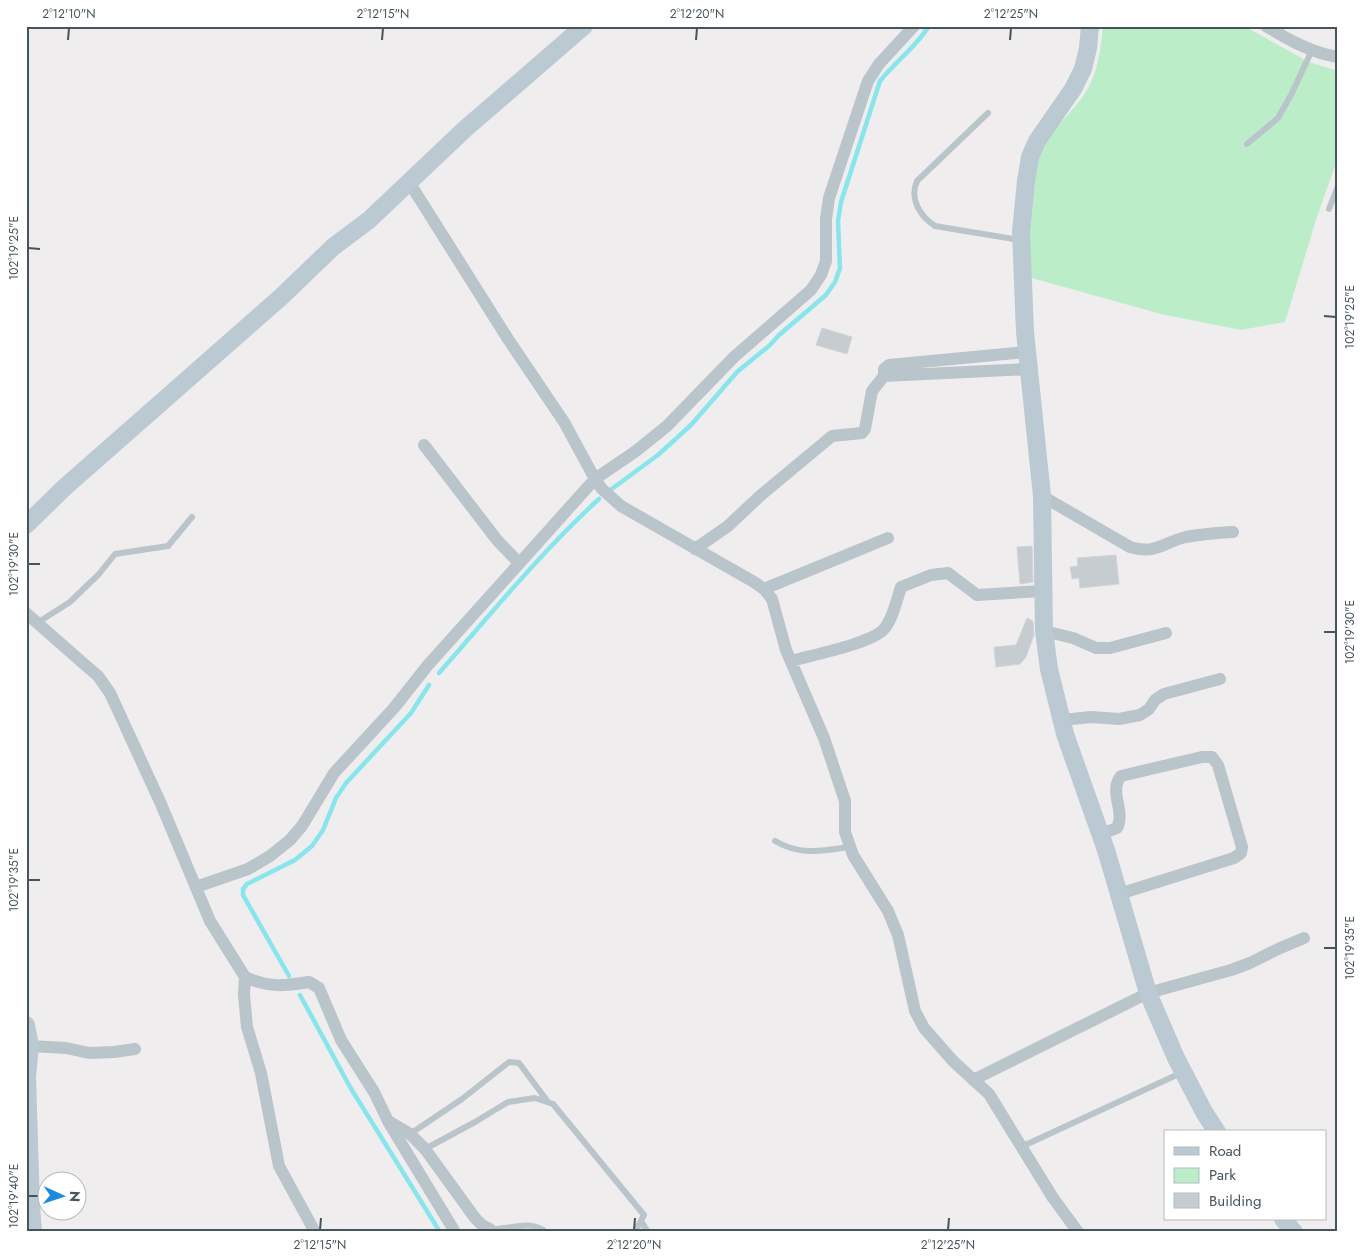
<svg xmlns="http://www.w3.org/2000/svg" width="1364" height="1258" font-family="Jost,sans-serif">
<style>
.green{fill:#bbeec8}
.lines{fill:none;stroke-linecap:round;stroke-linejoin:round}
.stream{stroke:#88e5eb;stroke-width:4.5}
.building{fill:#c7ccd0;stroke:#d1d5d9}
.lane{stroke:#b9c4cb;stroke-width:6}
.street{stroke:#b9c4cb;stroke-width:12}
.secondary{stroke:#bbc9d2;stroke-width:18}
.ticks{fill:none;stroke:#46545b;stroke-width:2}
.neatline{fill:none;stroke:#46545b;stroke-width:2}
.ticks-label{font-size:12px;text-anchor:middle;fill:#46545b}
</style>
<rect width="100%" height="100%" fill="#f0edee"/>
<path class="green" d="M1103,26H1244L1309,62L1338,71V157L1316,220L1285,322L1241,330L1161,314L1028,277C1030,240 1028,178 1044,146C1052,130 1066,118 1077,104C1097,81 1100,55 1103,26Z"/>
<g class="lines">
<path class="stream" d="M609,491L658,455L691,425L737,372L770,345L779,335L826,295L835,282L840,268L838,221L841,202L880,81C895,62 916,47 929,26
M439,673C491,614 541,552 599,499
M289,976L243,895V889L247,884L295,860L312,846L323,830L336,798L346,783L411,713L429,685
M300,995L350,1087L440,1232"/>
</g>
<path class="building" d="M822,328L852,337L847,354L816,345Z
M1032,546L1033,582L1020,584L1017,547Z
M1116,555L1119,584L1080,588L1079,578L1072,579L1070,567L1078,566L1077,558Z
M1027,618L1033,621L1034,635L1026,657L1020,664L996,667L994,647L1016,645Z"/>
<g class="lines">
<path class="lane" d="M988,113L917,181C909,199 920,216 935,226L1020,240
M1247,144L1278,118L1291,95L1312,50
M1329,209L1338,186
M37,623L70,602L99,574L115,554L168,546L192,517
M775,841C801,856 822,851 850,847
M410,1134L462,1099L509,1062L519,1063L548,1102
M1021,1147L1183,1072
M425,1149L475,1122L508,1102L535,1098L553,1104L644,1215L635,1232
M641,1221L648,1232
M490,1229C509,1231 528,1218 546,1232"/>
<path class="street" d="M1266,26C1289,40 1312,53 1338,57
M409,182L508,339L564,422L595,479L602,489L621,506L754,582L764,589L772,599L786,650L824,738L845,801V832L853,855L888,911L898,935L915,1011L924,1028L953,1061L989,1094L1053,1198L1078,1232
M884,376V369L889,365L1027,352
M424,445L497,540L519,563
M1042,496L1130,547C1157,555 1163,542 1186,537C1202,534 1218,533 1233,532
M695,549L728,526L760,496L832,436L862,433L865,429L872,391L884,376L1029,369
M764,589L888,538
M26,613L84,664L98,676L110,693L161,804L210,921L245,977L244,995L247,1027L261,1073L279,1166L315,1232
M1044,631L1073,638L1096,648H1110L1166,633
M791,661C812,655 869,644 883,630C892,622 897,599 901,587L931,575L948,573L977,595L1042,591
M1062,720L1091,717L1119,719L1140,715L1149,709L1155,700L1164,694L1220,679
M1101,834L1117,828C1126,811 1108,792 1121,776L1202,757H1212L1218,765L1242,847L1241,853L1234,858L1119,894
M196,887L248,869L270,856L290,840L302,826L334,773L394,708L428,665L595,479L636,451L667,426L734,357L811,290L821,275L826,261V219L829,198L868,81L879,64L914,26
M245,977C270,988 284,986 309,982L319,988L341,1040L374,1092L388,1121L410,1134L425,1149L475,1218L482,1225L490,1229
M30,1046L66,1048L89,1053L114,1052L135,1049
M973,1080L1148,993L1231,970L1250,963L1278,949L1304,938
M389,1123L455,1232"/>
<path class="secondary" d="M1090,26L1088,48L1083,69L1073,89L1037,141L1030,157L1026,181L1021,232L1025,332L1042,496L1044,631L1049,669L1065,734L1106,850L1148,993L1176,1058L1204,1112L1217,1132
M26,525L65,487L281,297L333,247L369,220L465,129L584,26
M26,1025L30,1046L27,1077L31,1206L33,1232
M1283,1219L1294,1232"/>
</g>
<path class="ticks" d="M68,40L69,28M382,40L383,28M696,40L697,28M1010,40L1011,28M28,248L40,249M1324,316L1336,317M28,564H40M1324,632H1336M28,880H40M1324,948H1336M28,1196H40M320,1230L321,1218M634,1230L635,1218M948,1230L949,1218"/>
<rect width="1364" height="1258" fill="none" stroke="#ffffff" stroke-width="55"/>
<rect x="1164" y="1130" width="162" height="90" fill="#ffffff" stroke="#b5bbbd"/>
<rect x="1174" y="1147" width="25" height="8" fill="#bbc9d2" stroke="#b5bbbd"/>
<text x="1209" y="1156" font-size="15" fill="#46545b">Road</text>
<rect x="1174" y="1168" width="25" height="15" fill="#bbeec8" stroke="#b5bbbd"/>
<text x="1209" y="1180" font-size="15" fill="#46545b">Park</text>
<rect x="1174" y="1193" width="25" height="15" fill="#c7ccd0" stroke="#b5bbbd"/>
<text x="1209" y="1206" font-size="15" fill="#46545b">Building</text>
<g transform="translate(62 1196) rotate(93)"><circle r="24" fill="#ffffff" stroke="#b5bbbd"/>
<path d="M0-4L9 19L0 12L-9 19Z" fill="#198cdf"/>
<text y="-8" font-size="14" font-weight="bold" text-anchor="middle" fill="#46545b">N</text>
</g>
<rect x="28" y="28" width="1308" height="1202" class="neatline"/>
<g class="ticks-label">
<text x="69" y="18">2°12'10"N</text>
<text x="383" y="18">2°12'15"N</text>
<text x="697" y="18">2°12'20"N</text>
<text x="1011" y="18">2°12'25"N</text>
<text transform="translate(14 248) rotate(-90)" y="4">102°19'25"E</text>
<text transform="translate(1350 317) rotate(-90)" y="4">102°19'25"E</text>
<text transform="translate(14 564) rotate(-90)" y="4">102°19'30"E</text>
<text transform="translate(1350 632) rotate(-90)" y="4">102°19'30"E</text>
<text transform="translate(14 880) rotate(-90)" y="4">102°19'35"E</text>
<text transform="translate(1350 948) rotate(-90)" y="4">102°19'35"E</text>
<text transform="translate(14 1196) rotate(-90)" y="4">102°19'40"E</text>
<text x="320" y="1249">2°12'15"N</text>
<text x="634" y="1249">2°12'20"N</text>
<text x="948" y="1249">2°12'25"N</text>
</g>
</svg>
